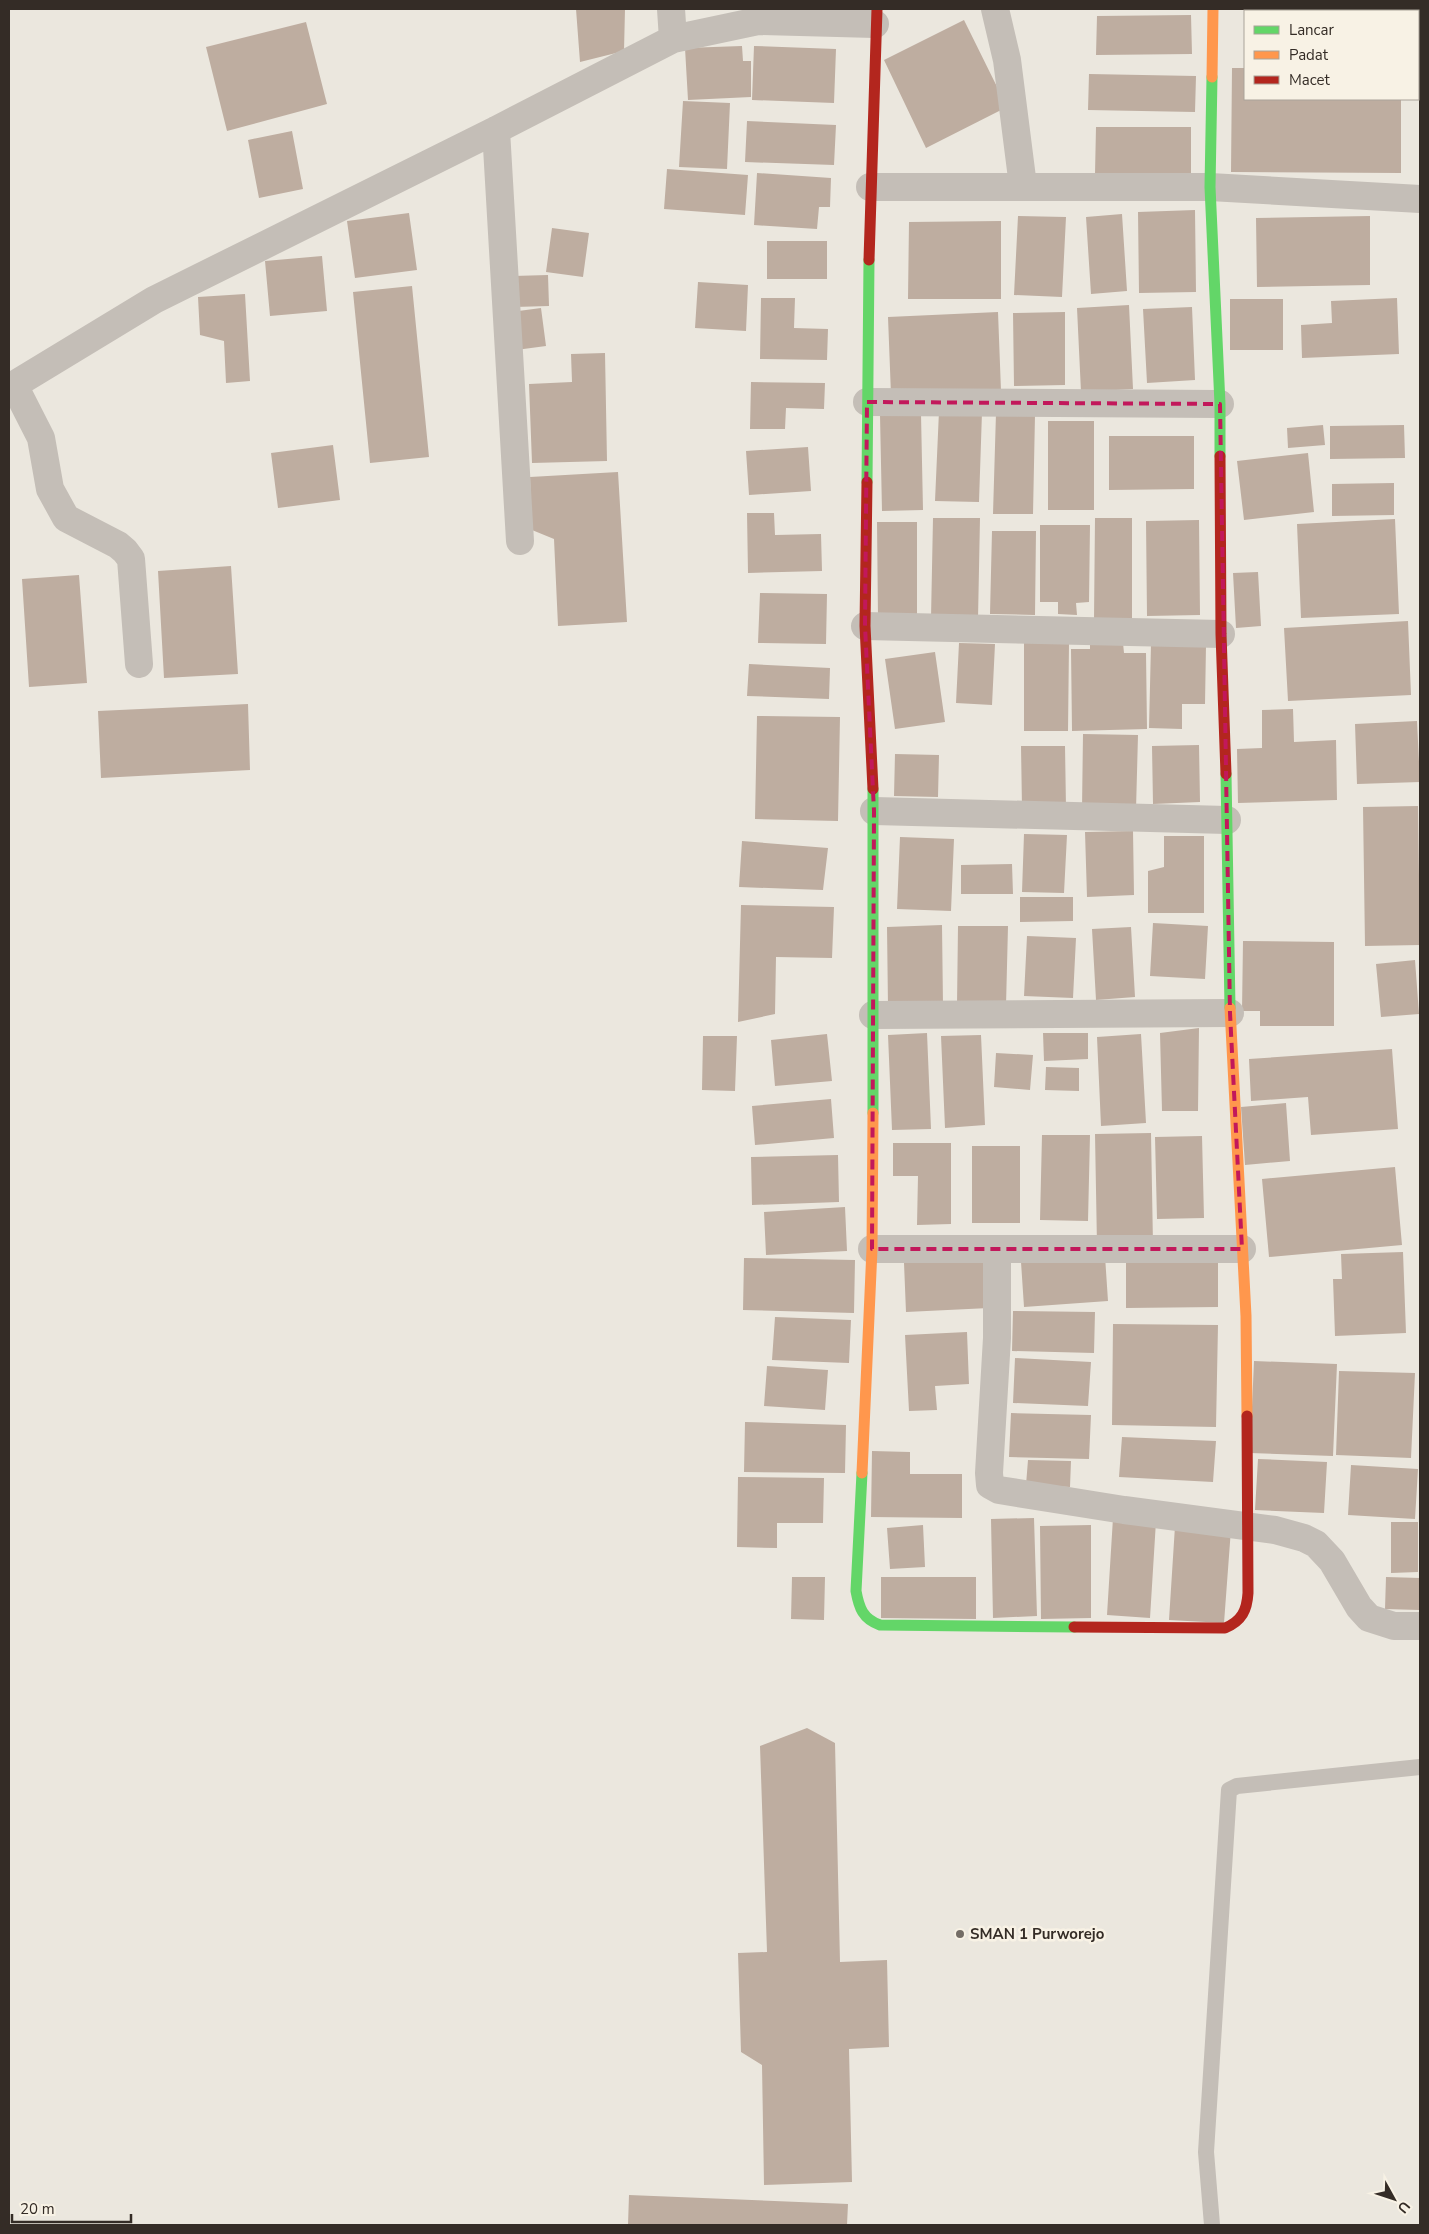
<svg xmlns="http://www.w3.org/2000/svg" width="1429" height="2234" font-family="'Nunito Sans',sans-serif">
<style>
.building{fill:#beada0}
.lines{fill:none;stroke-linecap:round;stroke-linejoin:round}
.lane{stroke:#c4beb7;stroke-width:16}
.street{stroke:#c4beb7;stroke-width:28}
.fast{stroke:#63d668;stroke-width:11}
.slow{stroke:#ff974d;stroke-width:11}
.jam{stroke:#b3261e;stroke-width:11}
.marked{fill:none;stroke:#c2185b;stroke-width:4;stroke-dasharray:10 6;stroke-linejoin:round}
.poi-dot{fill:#746d66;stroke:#f8f2e5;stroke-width:2}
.labels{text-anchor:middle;stroke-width:5;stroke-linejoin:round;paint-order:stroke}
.poi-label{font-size:15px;font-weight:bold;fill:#342c26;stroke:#f8f2e5;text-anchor:start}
</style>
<rect width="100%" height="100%" fill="#ebe7de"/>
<path class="building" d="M576,9H625L624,51L580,62Z
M1191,15L1192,54L1096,55L1097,16Z
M964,20L1007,107L926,148L884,60Z
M306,22L327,104L227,131L206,47Z
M742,46L743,61H751V97L688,100L685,48Z
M754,46L836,49L834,103L752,100Z
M1232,68H1245V99H1401V173L1231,172Z
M1089,74L1196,76L1195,112L1088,110Z
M683,101L730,103L727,169L679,167Z
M747,121L836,125L834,165L745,162Z
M1096,127H1191V175L1095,174Z
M292,131L303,189L259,198L248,140Z
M667,169L748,175L745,215L664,209Z
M757,173L831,178L830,207H819L817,229L754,225Z
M1195,210L1196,292L1139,293L1138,212Z
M409,213L417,270L355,278L347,221Z
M1122,214L1127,291L1091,294L1086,217Z
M1018,216L1066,217L1062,297L1014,295Z
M1370,216V285L1257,287L1256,218Z
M1001,221V299H908L909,222Z
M552,228L589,233L583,277L546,272Z
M767,241H827V279H767Z
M322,256L327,311L270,316L265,261Z
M548,275L549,306L514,307L513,276Z
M698,282L748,285L746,331L695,328Z
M412,286L429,457L370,463L353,292Z
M245,294L250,381L226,383L224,341L200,335L198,297Z
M761,298H795L794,328L828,329L827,360L760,359Z
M1397,298L1399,354L1302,358L1301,325L1332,323L1331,301Z
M1230,299H1283V350H1230Z
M1129,305L1133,389L1081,392L1077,308Z
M1192,307L1195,380L1147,383L1143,309Z
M541,308L546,346L516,350L511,312Z
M998,312L1001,391L891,395L888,317Z
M1065,312V385L1014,386L1013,313Z
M605,353L607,461L532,463L529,384L572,382L571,354Z
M751,382L825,383L824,409L786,408L785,429H750Z
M939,411L982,412L979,502L935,501Z
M996,413L1035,415L1033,514H993Z
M921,414L923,510L882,511L880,415Z
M1048,421H1094V510H1048Z
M1323,425L1325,445L1288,448L1287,428Z
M1404,425L1405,458L1330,459V426Z
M1109,436H1194V489L1109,490Z
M333,445L340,500L278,508L271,453Z
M808,447L811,491L749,495L746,451Z
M1308,453L1314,512L1244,520L1237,461Z
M618,472L627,622L558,626L554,539L532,530L530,477Z
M1394,483V515L1332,516V484Z
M747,513H774L775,535L821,534L822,571L748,573Z
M933,518H980L978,619L931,618Z
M1095,518H1132V620L1094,619Z
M1395,519L1399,614L1301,618L1297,524Z
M1199,520L1200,615L1147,616L1146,521Z
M877,522H917V618H878Z
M1040,525H1090L1089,602L1076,603L1077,615L1058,614V602H1040Z
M992,531H1036L1035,615L990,614Z
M231,566L238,674L164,678L158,571Z
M1258,572L1261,626L1236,628L1233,573Z
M79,575L87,683L29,687L22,579Z
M760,593L827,594L826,644L758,643Z
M1408,621L1411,695L1288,701L1284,628Z
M959,643L995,644L992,705L956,703Z
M1024,643H1069L1068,731H1024Z
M1123,643L1124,653H1146L1147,729L1072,731L1071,649H1090V644Z
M1151,644L1206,645L1205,704H1182V729L1149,728Z
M935,652L945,722L895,729L885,659Z
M749,664L830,668L829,699L747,696Z
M248,704L250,770L101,778L98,711Z
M1293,709L1294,742L1336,740L1337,800L1238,803L1237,749L1262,748V710Z
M757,716L840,717L838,821L755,819Z
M1417,721L1420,782L1357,784L1355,724Z
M1083,734L1138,735L1136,810L1082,809Z
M1199,745L1200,802L1153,804L1152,746Z
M1021,746H1065L1066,808H1022Z
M895,754L939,755L938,797L894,796Z
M1418,806L1420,945L1365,946L1363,807Z
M1133,831L1134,895L1087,897L1085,832Z
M1024,834L1067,835L1064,893L1022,892Z
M1164,836H1204V913H1148V871L1164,867Z
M900,837L954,839L951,911L897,909Z
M742,841L828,848L823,890L739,887Z
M1012,864L1013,894H961V865Z
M1020,897H1073V921L1020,922Z
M741,905L834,907L832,958L776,957L775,1014L738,1022Z
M1153,923L1208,926L1205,979L1150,976Z
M942,925L943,1006L888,1007L887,927Z
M958,926H1008L1006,1006L957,1005Z
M1131,927L1135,997L1096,1000L1092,929Z
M1027,936L1076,938L1073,998L1024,996Z
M1243,941L1334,942V1026H1260V1011H1242Z
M1415,960L1419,1014L1381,1017L1376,964Z
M1199,1028L1198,1111H1162L1160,1033Z
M927,1033L931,1129L892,1130L888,1035Z
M1043,1033H1088V1059L1044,1061Z
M827,1034L832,1081L775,1086L771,1040Z
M1141,1034L1146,1123L1101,1126L1097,1037Z
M981,1035L985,1125L945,1128L941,1036Z
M703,1036H737L735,1091L702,1090Z
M1392,1049L1398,1129L1311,1135L1308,1097L1251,1101L1249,1059Z
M996,1053L1033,1055L1030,1090L994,1087Z
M1046,1067L1079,1068V1091L1045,1090Z
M831,1099L834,1138L755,1145L752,1106Z
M1286,1103L1290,1161L1245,1165L1241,1107Z
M1151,1133L1153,1245L1097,1246L1095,1134Z
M1042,1135H1090L1088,1221L1040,1220Z
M1202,1136L1204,1218L1157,1219L1155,1137Z
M893,1143H951V1224L917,1225L918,1176H893Z
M972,1146H1020V1223H972Z
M838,1155L839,1202L752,1205L751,1157Z
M1395,1167L1402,1245L1269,1257L1262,1179Z
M845,1207L847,1251L766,1255L764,1212Z
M1403,1252L1406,1333L1335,1336L1333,1279H1342L1341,1254Z
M1105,1256L1108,1301L1024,1307L1021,1262Z
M744,1258L855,1260L854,1313L743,1310Z
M1218,1258V1307L1126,1308V1259Z
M987,1259L989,1308L906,1312L904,1263Z
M1013,1311L1095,1312L1094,1353L1012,1351Z
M775,1317L851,1320L849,1363L772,1360Z
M1113,1324L1218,1325L1216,1427L1112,1425Z
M967,1332L969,1384L935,1386L937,1410L909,1411L905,1335Z
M1015,1358L1091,1362L1088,1406L1013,1403Z
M1254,1361L1337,1364L1333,1456L1250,1453Z
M767,1366L828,1370L825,1410L764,1406Z
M1339,1371L1415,1373L1411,1458L1336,1455Z
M1011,1413L1091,1415L1089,1459L1009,1457Z
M745,1422L846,1425L845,1473L744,1472Z
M1122,1437L1216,1441L1213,1482L1119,1477Z
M872,1451L910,1452V1474H962V1518L871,1517Z
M1258,1459L1327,1462L1324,1513L1255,1510Z
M1028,1460L1071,1461L1070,1487L1026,1485Z
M1351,1465L1418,1469L1415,1519L1348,1515Z
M738,1477L824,1478L823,1523H777V1548L737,1547Z
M1034,1518L1037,1616L993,1618L991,1519Z
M1113,1518L1156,1521L1150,1618L1107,1615Z
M1391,1522H1418V1572L1391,1573Z
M923,1525L925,1567L890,1569L887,1528Z
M1091,1525V1618L1041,1619L1040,1526Z
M1175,1526L1231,1529L1224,1623L1169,1620Z
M792,1577H825L824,1620L791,1619Z
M881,1577H976V1619L881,1618Z
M1386,1577L1420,1578L1419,1610L1385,1609Z
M807,1728L835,1743L840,1962L887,1960L889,2047L849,2049L852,2182L764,2185L762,2065L741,2052L738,1953L767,1952L760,1746Z
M629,2195L848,2204L847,2225H628Z"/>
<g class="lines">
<path class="lane" d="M1212,2225L1206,2152L1229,1790L1237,1786L1420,1767"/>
<path class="street" d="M671,9L673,39
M995,9L1007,60L1023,186
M496,130L520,541
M870,187H1210L1420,199
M14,385L41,438L50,489L66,518L118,545L125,551L131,559L139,664
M9,388L154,300L496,130L673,39L758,21L875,24
M867,402L1220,404
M865,626L1221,634
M874,811L1227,820
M873,1015L1230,1013
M872,1249H1242
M997,1249V1338L989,1473L990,1485L999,1490L1124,1510L1275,1530L1304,1538L1316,1544L1332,1561L1359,1607L1369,1618L1394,1626H1420"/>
<path class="fast" d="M1212,77L1210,187L1220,404V456
M867,482L869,260
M1226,774L1230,1008
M873,1113V789
M862,1473L856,1591C859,1608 863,1619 880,1625L1074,1627"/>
<path class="slow" d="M1212,77L1213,9
M1230,1008L1246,1316L1247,1416
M862,1473L872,1249L873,1113"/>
<path class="jam" d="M869,260L877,9
M1220,456L1221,634L1226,774
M867,482L865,626L873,789
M1074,1627L1225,1628C1242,1621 1247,1610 1248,1593L1247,1416"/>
</g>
<path class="marked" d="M867,402L1220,404L1230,1013L1242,1249H872L874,811L865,626Z"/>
<circle class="poi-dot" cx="960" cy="1934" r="5"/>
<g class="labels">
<g class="poi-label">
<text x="970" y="1939">SMAN 1 Purworejo</text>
</g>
</g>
<rect width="1429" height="2234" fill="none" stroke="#342c26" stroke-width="20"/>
<rect x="1244" y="10" width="175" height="90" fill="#f8f2e5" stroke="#aaa399"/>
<rect x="1254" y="26" width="25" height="8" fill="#63d668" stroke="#aaa399"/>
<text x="1289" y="35" font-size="15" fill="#342c26">Lancar</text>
<rect x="1254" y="51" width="25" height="8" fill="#ff974d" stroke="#aaa399"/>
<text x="1289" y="60" font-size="15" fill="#342c26">Padat</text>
<rect x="1254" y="76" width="25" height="8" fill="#b3261e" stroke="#aaa399"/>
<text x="1289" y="85" font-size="15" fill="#342c26">Macet</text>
<g transform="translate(1394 2199) rotate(130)" stroke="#f8f2e5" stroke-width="4" paint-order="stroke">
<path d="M0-4L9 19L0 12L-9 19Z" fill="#342c26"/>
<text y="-8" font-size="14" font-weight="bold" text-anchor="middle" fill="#342c26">U</text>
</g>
<path d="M12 2214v8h119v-8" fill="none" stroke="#342c26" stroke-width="2.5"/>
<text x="20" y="2214" font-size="15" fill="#342c26" stroke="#f8f2e5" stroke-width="4" paint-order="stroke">20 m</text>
</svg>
